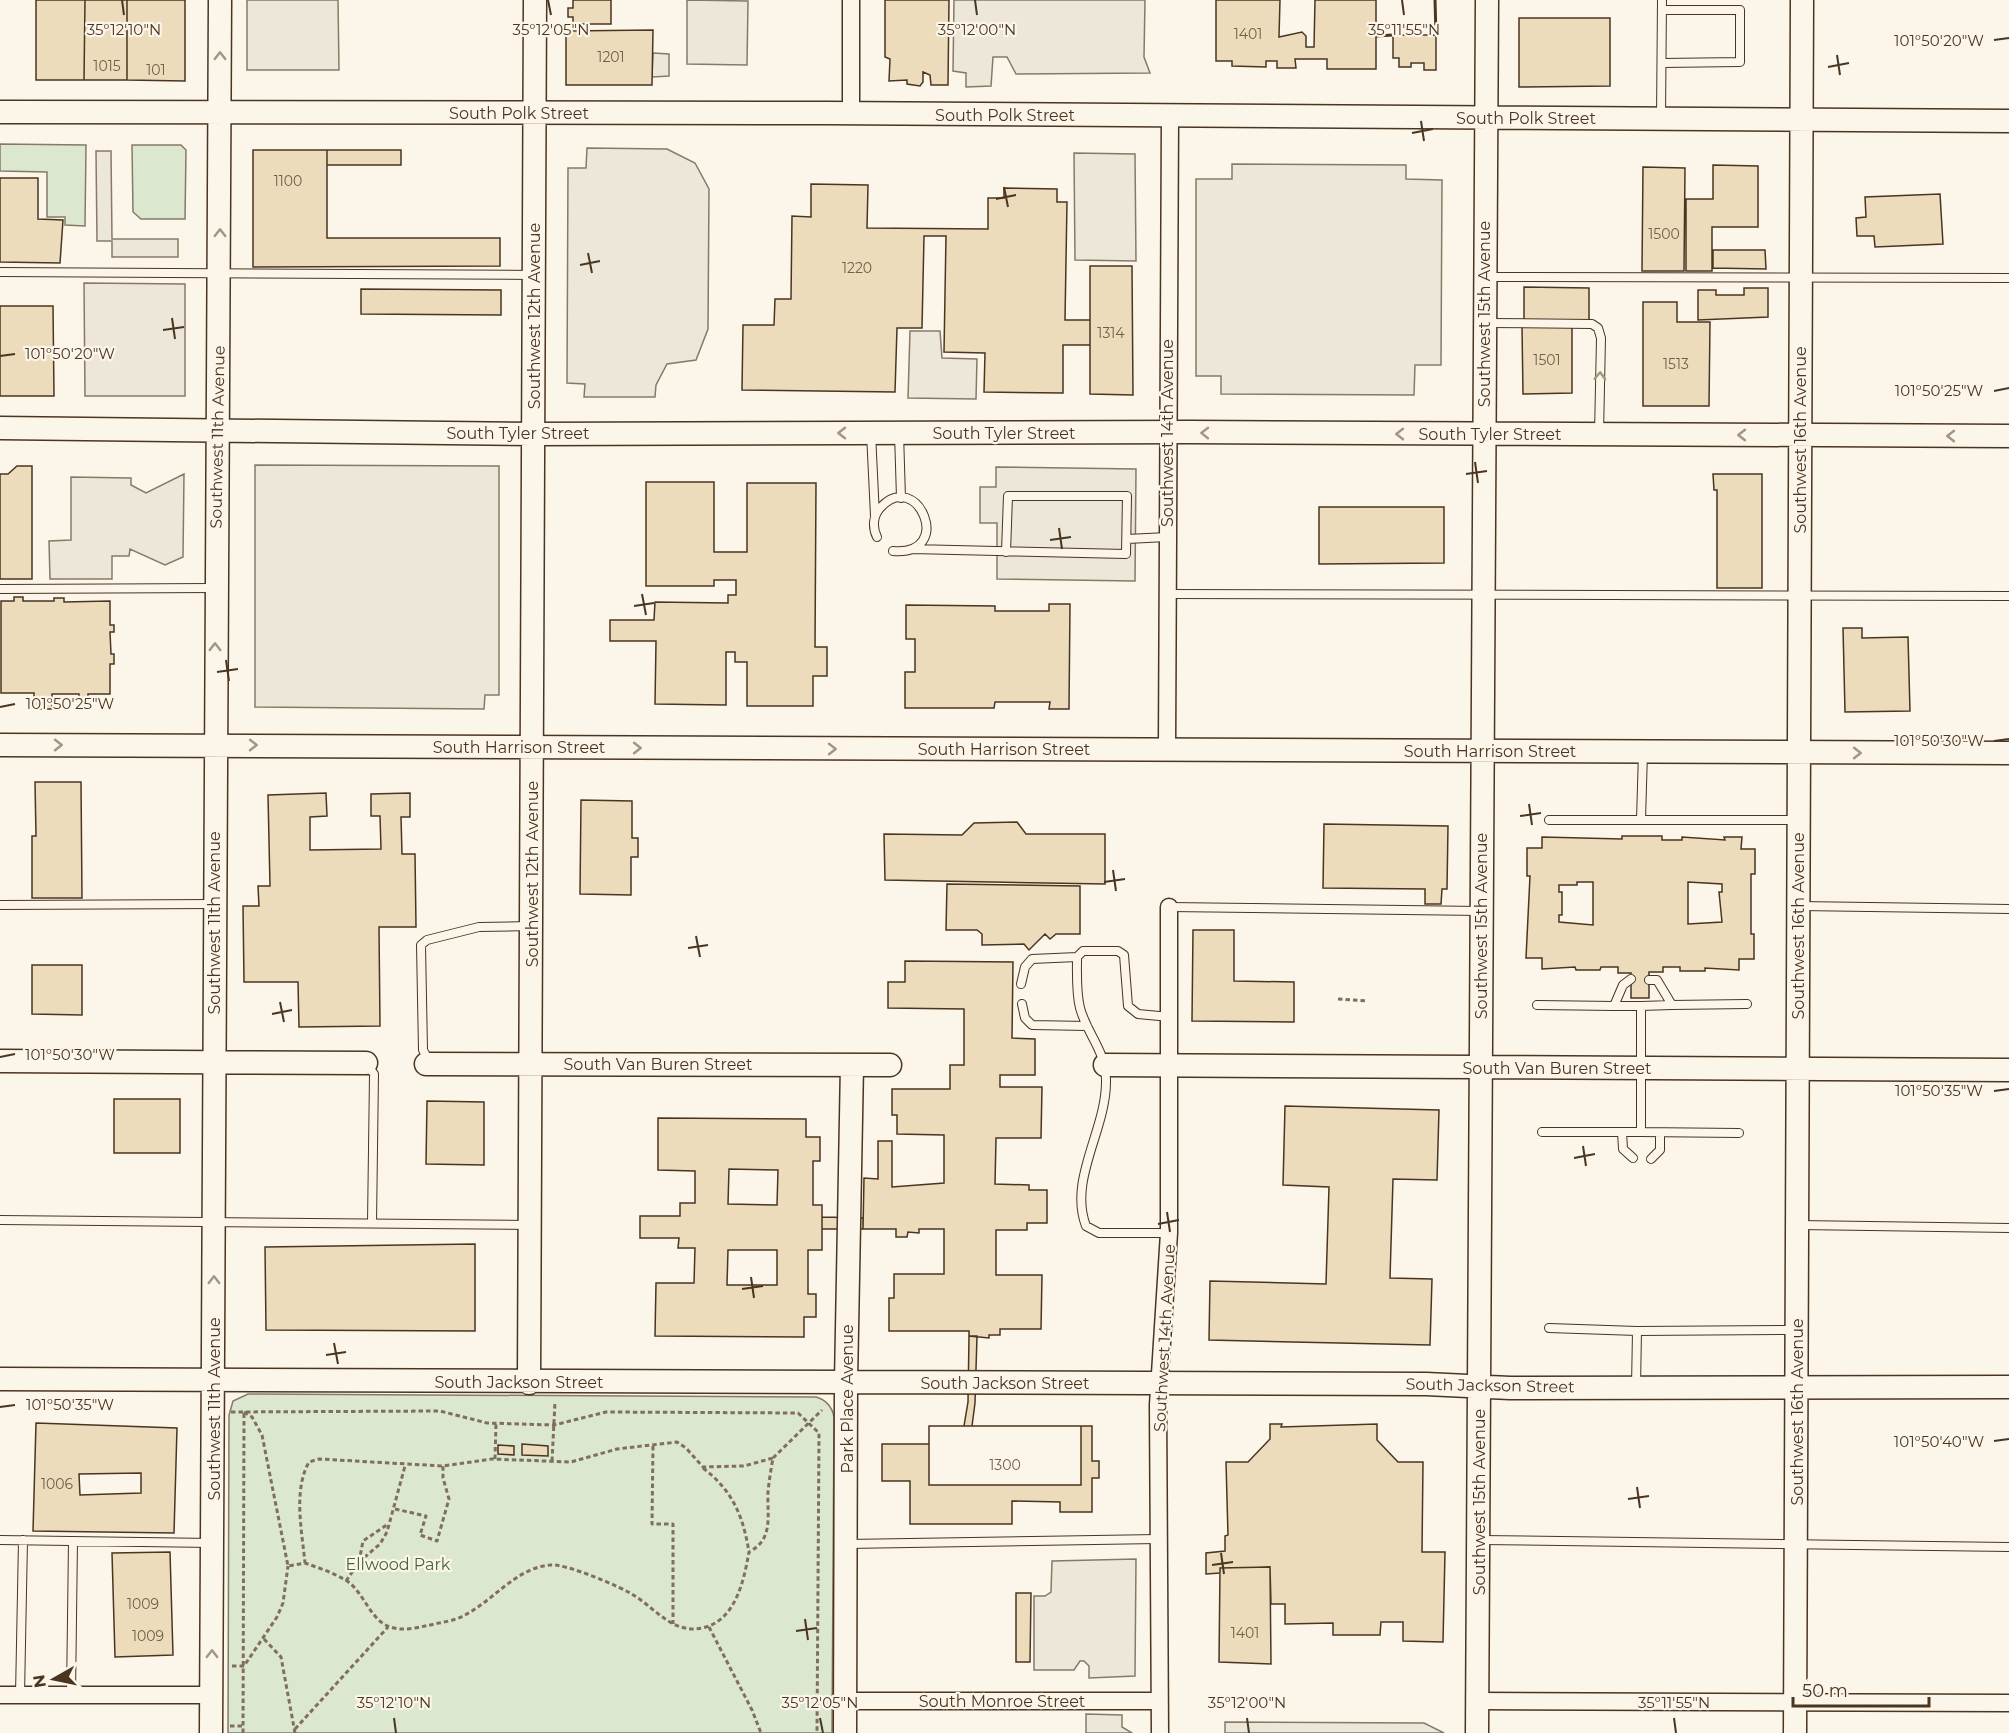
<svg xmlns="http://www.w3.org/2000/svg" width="2009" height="1733" font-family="Montserrat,sans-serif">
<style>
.green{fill:#dce7d0;stroke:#887966;stroke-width:1.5}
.parking{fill:#ede7d9;stroke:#887966;stroke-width:1.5}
.building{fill:#ecdcbc;stroke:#4a3520;stroke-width:1.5;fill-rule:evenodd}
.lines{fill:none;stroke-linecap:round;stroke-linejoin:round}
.lane-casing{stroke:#4a3520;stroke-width:10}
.street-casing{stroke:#4a3520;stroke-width:19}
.secondary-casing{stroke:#4a3520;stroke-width:25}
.path{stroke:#7f6f5c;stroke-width:3;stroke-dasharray:4.5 3;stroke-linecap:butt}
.lane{stroke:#fbf6e9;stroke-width:8}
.street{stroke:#fbf6e9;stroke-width:16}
.secondary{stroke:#fbf6e9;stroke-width:22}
.wall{stroke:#4a3520;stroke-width:3}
.oneway{stroke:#a29684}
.ticks{fill:none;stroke:#4a3520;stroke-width:2}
.labels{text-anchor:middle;stroke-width:4.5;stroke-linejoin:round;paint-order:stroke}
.number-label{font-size:14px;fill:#725f47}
.street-label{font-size:16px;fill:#4a3520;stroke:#fbf6e9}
.park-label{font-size:16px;fill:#436837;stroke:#fbf6e9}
.ticks-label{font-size:15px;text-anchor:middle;fill:#4a3520;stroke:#fbf6e9;stroke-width:4.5;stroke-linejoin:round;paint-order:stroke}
</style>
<rect width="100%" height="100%" fill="#fbf6e9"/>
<path class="green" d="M0,144L86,145L85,226L65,225V217H47V172L0,171Z
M132,145H181L186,150L185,219H141L133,212Z
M248,1394L816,1397C826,1400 832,1406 834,1417L832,1733H228L229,1415L233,1401Z"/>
<path class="parking" d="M247,0H338L339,70H247Z
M687,0L748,1L747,65L687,64Z
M954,0H1145L1144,57L1150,73L1016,74L1007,57H993L991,86L966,87V73L953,71Z
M653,53L669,54V76L652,77Z
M587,148L667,149L695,163L709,189L708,329L696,360L667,364L656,385L655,397H584L585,384L567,383L568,168H586Z
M96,151H111L112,239H178V257H112V241H97Z
M1074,153L1135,154L1136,261L1075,260Z
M1232,164L1406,165V179L1442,180L1441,365H1415L1414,395L1221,394V376H1196V179H1232Z
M84,283L185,284V396H85Z
M910,331H940L942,358L977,359L976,399L908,398Z
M255,465L499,466V695H485L484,709L255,707Z
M996,467L1136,469L1135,581L997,579V523H980V487H996Z
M184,474L183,557L165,565L130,549L129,556H112V579H50L49,541L71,540V477L131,478V485L146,493Z
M1136,1559L1135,1676L1089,1678V1666L1084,1661H1080L1074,1670H1034V1596H1045L1051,1592L1052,1561Z
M1086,1714L1122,1715V1727L1132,1733H1086Z
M1225,1722L1424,1723L1444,1733H1225Z"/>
<path class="building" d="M36,0H85L84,80H36Z
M85,0H127V80H84Z
M127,0H185V81L127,80Z
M573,0H611V24H573V17H568V8H573Z
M885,0H949L948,85H931L930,75L923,72V82L920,86L907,84V80L889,81L890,59L885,57Z
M1216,0H1280L1279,37L1302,32L1306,36V47H1314L1315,0H1376V69H1327V59H1295L1296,68H1277V61H1266V67L1232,66V61H1216Z
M1519,18H1610V86L1519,87Z
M653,30L652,85H566V31Z
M1393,35H1436V70H1424V63H1411V67H1399V58H1393Z
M253,150H327V238H500V266L253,267Z
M327,150H401V165H327Z
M1713,165L1758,166V227H1712V271H1686V199H1713Z
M1643,167L1685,168L1684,271H1642Z
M0,178H38V219L63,220L60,263L0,262Z
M811,184L868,185L867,228L988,229V198H1004V188L1057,189V202H1067L1065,320H1090V345H1063V393L984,392L985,353L944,352L946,236H924L922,328H897L895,392L742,390L743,325H774L775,299H791L792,216L811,217Z
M1940,194L1943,244L1875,247L1874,236H1857L1856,218L1866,217L1865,197Z
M1713,250H1765L1766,269L1713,268Z
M1090,266H1132L1133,395L1090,394Z
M1524,287L1589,288V320H1524Z
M1744,288H1768V317L1698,320V290H1716V295H1744Z
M361,289L501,290V315L361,314Z
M1643,302H1677V322H1710L1709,406H1643Z
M0,306H53L54,396H0Z
M1522,327H1572V393L1523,394Z
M17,466H32V579H0V474H8Z
M1713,474H1762V588H1717V490H1714Z
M646,482H714V552H747V483H816L815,647H827V676H813V706H747V662H735V652H726V705L655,704L656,641H610V620H654L655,602L728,603V595H736V580H714V586H646Z
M1319,507H1444V563L1319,564Z
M14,597H23V601H54V598H64V602L110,601V625H114V632H110L111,654H114V664H110V694H88V698H79V694H52V709H34V693H1V601H14Z
M1049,604H1070L1069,709H1049L1050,702H995L994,708H905V672H915V639H906V605L995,606V611H1049Z
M1843,628H1862V638L1908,637L1910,711L1845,712Z
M35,782H81L82,898H32V836H36Z
M326,793L327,816L310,817V850L381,849L380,816H371V794L410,793V817H401L402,854H415L416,927H379L380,1026L299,1027L298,982H244L243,906H259L258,886H270L268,795Z
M581,800L632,801V838H638V857H631V895L580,894Z
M1017,822L1026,834H1105V884L885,880L884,834L962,835L974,823Z
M1324,824L1448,826L1447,889H1442L1441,904H1425V889L1323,888Z
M1622,836H1662V840H1682V837L1725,840L1724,837H1742L1741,849H1755V874H1751V934H1754V959H1739V970L1705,968V971H1680V967H1663V972H1649V998H1631V973H1618V967H1601L1600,970H1576L1575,967L1542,969V958H1526L1530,876H1527V848H1542V837L1622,839ZM1577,882H1593V925L1559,922V915H1562V892H1559V885H1577ZM1688,882L1722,884V892H1719L1722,922L1688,924Z
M947,884L1080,886V934H1056L1050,939L1045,934L1029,950L1024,944L982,945V934L977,930H946Z
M1193,930H1234V981L1294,982V1022L1192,1021Z
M905,961L1013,962L1012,1038L1035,1039V1075H1000V1087H1042L1041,1138H996L995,1184L1029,1185V1190H1047V1223H1027V1230H996V1275H1042L1041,1329H1000V1335H989V1338L969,1336V1331H889V1298H894V1274H944V1229H919V1233L908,1232L907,1237H896V1229H863L864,1178L878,1179V1141H892V1187L944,1183V1135L897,1134V1115H892V1089H950V1065H964V1009L888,1008V982H905Z
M32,965H82V1015L32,1014Z
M114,1099H180V1153H114Z
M427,1101L484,1102V1165L426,1164Z
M1285,1106L1439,1110L1437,1180L1393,1179L1390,1278L1432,1279L1430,1345L1209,1340L1210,1281L1326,1284L1329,1187L1283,1185Z
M658,1118L806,1119V1137H820V1161H813V1205H822V1250H808V1294H816V1317H804V1337L655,1336L656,1283H694L695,1248H678L679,1238H640V1216H680V1203H695V1171L658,1170ZM729,1169L778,1170L777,1205L728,1204ZM728,1250H777V1285H727Z
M822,1217L863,1218V1229H822Z
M475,1244V1331L266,1330L265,1247Z
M969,1336H977L975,1403L972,1426H964L968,1402Z
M36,1423L177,1428L174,1533L33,1531ZM141,1473V1493L80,1495L79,1474Z
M1270,1424H1282L1281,1427L1377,1424V1440L1398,1462H1423L1422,1552H1445L1443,1642L1403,1641V1622H1381L1380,1635H1333V1623L1285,1624V1604H1271L1270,1567L1220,1568V1573L1206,1574V1553L1225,1551V1536L1228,1535L1226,1462H1248L1270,1439Z
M929,1426H1092V1461H1099V1478H1092V1512H1060V1502L1012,1501V1524H910V1481H882V1444H929Z
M929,1426H1081V1485H929Z
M522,1444L548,1446V1456L522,1455Z
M498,1445L514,1446V1455L498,1454Z
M170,1552L173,1655L115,1657L112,1553Z
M1270,1567L1271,1664L1219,1662L1220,1568Z
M1016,1593H1031L1030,1662H1016Z"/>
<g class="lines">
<g class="lane-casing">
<path id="lane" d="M1662,10H1740V62L1662,63
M1661,118L1662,0
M0,272L534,275
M1487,277L2009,278
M1487,323L1592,324L1598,328L1601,338L1599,434
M871,433L875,516
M899,433L901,498
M877,537C872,527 873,515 881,507C917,468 956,556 893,551
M1127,539L1167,537
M912,549L1126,554L1127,496H1008L1006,552
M0,589L215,588
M1167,594L2009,596
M1549,820H1798
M1641,820L1643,752
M0,905L214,904
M1799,906L2009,909
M1169,907L1481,911
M1631,979L1623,985L1614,1006H1641
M1649,980H1657L1672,1005L1641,1006V1132L1739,1133
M1021,984L1025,967L1032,959L1077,957
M1022,1004L1025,1018L1032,1025L1087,1026
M1537,1005L1614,1006
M1672,1005L1747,1004
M366,1063L374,1074L372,1223
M430,1063L423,1050L421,945L427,940L479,927L530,926
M1542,1132H1641
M1622,1132L1623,1149L1633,1158
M1651,1159L1660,1150V1133
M0,1220L529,1225
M1799,1225L2009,1228
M1169,1233H1099L1086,1226C1068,1179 1107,1129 1106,1080C1106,1051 1087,1034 1080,1008C1076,992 1077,974 1077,957L1083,951H1118L1124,955L1128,1006L1138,1014L1170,1017
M1549,1328L1637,1331L1636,1386
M1637,1331L1795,1330
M0,1540L212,1543
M1479,1540L2009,1547
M847,1544L1158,1539
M20,1695L23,1540
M71,1695L73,1541"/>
</g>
<g class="street-casing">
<path id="street" d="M851,114V0
M1167,750L1170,116
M0,1695H211
M845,1701H1159
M1478,1701L2009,1703
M1160,1733L1158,1405L1169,1233V907"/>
</g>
<g class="secondary-casing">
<path id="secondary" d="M0,112L826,113L2009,121
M0,428L534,434L1190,432L2009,436
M0,745L2009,753
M0,1061L366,1063
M426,1064L890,1065
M1105,1065L2009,1070
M0,1379L1426,1384L1510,1388L2009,1387
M529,1383L535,0
M211,1733L220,0
M845,1733L846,1382L852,1065
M1477,1733L1487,0
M1795,1733L1802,0"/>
</g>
<path class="path" d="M1338,999L1367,1001
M231,1412L440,1411L487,1423L554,1425L606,1412L798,1413L819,1433L817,1733
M244,1412L252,1417L262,1435L288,1566L305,1563C302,1532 293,1490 309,1462L319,1459L443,1466L492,1459L571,1462L617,1449L677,1442L686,1448L703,1467L744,1466L773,1458C771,1469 769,1481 768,1492C767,1516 774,1539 749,1552C744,1580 736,1618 706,1627C675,1636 658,1611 635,1596C622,1587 565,1563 550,1565C516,1568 494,1600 465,1615C455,1621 442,1622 430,1625C419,1627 406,1631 394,1628C371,1624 365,1593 347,1581C334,1573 319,1568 305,1563
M653,1446L652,1524H673V1624
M773,1458L822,1410
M495,1459L496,1424
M552,1461L555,1402
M703,1468C733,1491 743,1516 749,1552
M395,1509L426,1516L420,1535L437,1541L449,1499L443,1478V1466
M359,1562L363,1541L388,1524
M346,1581L359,1562L380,1544L387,1532L405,1466
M709,1627L752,1710L761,1733
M264,1639L281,1657L295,1733
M232,1666H244L277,1617L283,1603L288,1566
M230,1726H243
M295,1729L388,1627
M243,1733L244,1412"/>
<use href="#lane" class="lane"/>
<use href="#street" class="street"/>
<use href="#secondary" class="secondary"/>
<path class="wall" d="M1435,0L1436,35
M1376,36L1393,35"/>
</g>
<defs><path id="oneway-chevron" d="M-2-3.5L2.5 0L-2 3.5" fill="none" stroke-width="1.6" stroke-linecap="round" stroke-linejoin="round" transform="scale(1.5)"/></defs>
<g class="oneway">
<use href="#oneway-chevron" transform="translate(220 56) rotate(-90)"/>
<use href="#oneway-chevron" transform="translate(220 233) rotate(-90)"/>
<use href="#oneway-chevron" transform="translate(1600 376) rotate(-88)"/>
<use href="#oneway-chevron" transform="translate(842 433) rotate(180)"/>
<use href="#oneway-chevron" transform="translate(1205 433) rotate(-179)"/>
<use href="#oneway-chevron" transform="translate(1400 434) rotate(-180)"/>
<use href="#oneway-chevron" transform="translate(1742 435) rotate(-180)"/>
<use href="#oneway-chevron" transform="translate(1951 436) rotate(-180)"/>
<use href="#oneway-chevron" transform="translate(215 647) rotate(-90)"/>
<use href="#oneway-chevron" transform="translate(58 745)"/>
<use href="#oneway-chevron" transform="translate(253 745)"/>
<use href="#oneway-chevron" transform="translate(637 748)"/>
<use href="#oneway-chevron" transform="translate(832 749)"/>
<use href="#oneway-chevron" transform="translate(1857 753)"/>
<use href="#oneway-chevron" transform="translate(214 1280) rotate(-90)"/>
<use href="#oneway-chevron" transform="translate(212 1654) rotate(-89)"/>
</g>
<path class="ticks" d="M122,0L124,15M548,0L551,15M975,0L977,15M1402,0L1404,15M1994,40L2009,38M1837,55L1840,75M1828,67L1849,63M1421,121L1424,141M1412,133L1433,129M1004,187L1008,207M996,199L1016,195M588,253L592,273M580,265L600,261M172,318L175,339M163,330L184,327M0,356L15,354M1994,391L2009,388M1475,462L1478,483M1466,474L1487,471M1059,528L1062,549M1050,540L1071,537M642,594L646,615M634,606L654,603M226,660L229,681M217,672L238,669M0,707L15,704M1994,741L2009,739M1529,804L1532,825M1520,816L1541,813M1113,870L1116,891M1104,882L1125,879M696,936L700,957M688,948L708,945M280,1002L284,1022M272,1014L292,1010M0,1057L15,1054M1994,1091L2009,1089M1583,1146L1586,1166M1574,1158L1595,1154M1167,1212L1170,1232M1158,1224L1179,1220M751,1277L754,1298M742,1289L763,1286M334,1343L338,1364M326,1355L346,1352M0,1407L15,1405M1994,1441L2009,1439M1637,1487L1640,1508M1628,1499L1649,1496M1221,1553L1224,1574M1212,1565L1233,1562M805,1619L808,1640M796,1631L817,1628M394,1718L396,1733M820,1718L823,1733M1247,1718L1249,1733M1674,1718L1676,1733"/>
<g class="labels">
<g class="number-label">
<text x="1248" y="39">1401</text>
<text x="611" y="62">1201</text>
<text x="107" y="71">1015</text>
<text x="156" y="75">101</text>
<text x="288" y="186">1100</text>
<text x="1664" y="239">1500</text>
<text x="857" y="273">1220</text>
<text x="1111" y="338">1314</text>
<text x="1547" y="365">1501</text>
<text x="1676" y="369">1513</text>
<text x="1005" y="1470">1300</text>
<text x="57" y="1489">1006</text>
<text x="143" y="1609">1009</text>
<text x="1245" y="1638">1401</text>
<text x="148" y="1641">1009</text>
</g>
<g class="street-label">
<text x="519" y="119">South Polk Street</text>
<text x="1005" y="121">South Polk Street</text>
<text x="1526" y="124">South Polk Street</text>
<text transform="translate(1484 314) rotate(-90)" y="6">Southwest 15th Avenue</text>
<text transform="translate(534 316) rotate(-90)" y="6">Southwest 12th Avenue</text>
<text x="518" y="439">South Tyler Street</text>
<text x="1004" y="439">South Tyler Street</text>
<text transform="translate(1167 433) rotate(-90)" y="6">Southwest 14th Avenue</text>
<text x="1490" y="440">South Tyler Street</text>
<text transform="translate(217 437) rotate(-89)" y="6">Southwest 11th Avenue</text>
<text transform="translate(1800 440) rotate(-90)" y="6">Southwest 16th Avenue</text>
<text x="519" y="753">South Harrison Street</text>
<text x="1004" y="755">South Harrison Street</text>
<text x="1490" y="757">South Harrison Street</text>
<text transform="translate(532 874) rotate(-90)" y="6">Southwest 12th Avenue</text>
<text transform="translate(214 923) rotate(-90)" y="6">Southwest 11th Avenue</text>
<text transform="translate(1481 926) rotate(-90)" y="6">Southwest 15th Avenue</text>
<text transform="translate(1798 926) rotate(-90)" y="6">Southwest 16th Avenue</text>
<text x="658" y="1070">South Van Buren Street</text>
<text x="1557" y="1074">South Van Buren Street</text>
<text transform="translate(1164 1338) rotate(-87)" y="6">Southwest 14th Avenue</text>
<text x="519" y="1388">South Jackson Street</text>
<text x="1005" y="1389">South Jackson Street</text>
<text transform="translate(1490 1385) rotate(1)" y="6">South Jackson Street</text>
<text transform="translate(847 1399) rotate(-90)" y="6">Park Place Avenue</text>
<text transform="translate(214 1409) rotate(-90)" y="6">Southwest 11th Avenue</text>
<text transform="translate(1797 1412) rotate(-90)" y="6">Southwest 16th Avenue</text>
<text transform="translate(1479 1502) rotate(-90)" y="6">Southwest 15th Avenue</text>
<text x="1002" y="1707">South Monroe Street</text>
</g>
<g class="park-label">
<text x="398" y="1570">Ellwood Park</text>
</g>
</g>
<g class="ticks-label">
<text x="124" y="35">35°12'10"N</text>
<text x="977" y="35">35°12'00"N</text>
<text x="1404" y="35">35°11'55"N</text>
<text x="551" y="35">35°12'05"N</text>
<text x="1939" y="46">101°50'20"W</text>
<text x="70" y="359">101°50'20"W</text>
<text x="1939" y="396">101°50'25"W</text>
<text x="70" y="709">101°50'25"W</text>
<text x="1939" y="746">101°50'30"W</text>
<text x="70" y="1060">101°50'30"W</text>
<text x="1939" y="1096">101°50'35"W</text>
<text x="70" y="1410">101°50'35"W</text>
<text x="1939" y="1447">101°50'40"W</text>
<text x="394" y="1708">35°12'10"N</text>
<text x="820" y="1708">35°12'05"N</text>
<text x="1247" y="1708">35°12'00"N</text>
<text x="1674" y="1708">35°11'55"N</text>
</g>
<g transform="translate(54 1679) rotate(261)" stroke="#fbf6e9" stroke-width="4.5" paint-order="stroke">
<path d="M0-4.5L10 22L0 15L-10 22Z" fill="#4a3520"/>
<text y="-9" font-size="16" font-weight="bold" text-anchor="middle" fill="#4a3520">N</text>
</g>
<path d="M1793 1697v9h136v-9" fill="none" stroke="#4a3520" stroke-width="3"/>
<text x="1802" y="1697" font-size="18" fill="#4a3520" stroke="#fbf6e9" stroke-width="4.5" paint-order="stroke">50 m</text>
</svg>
